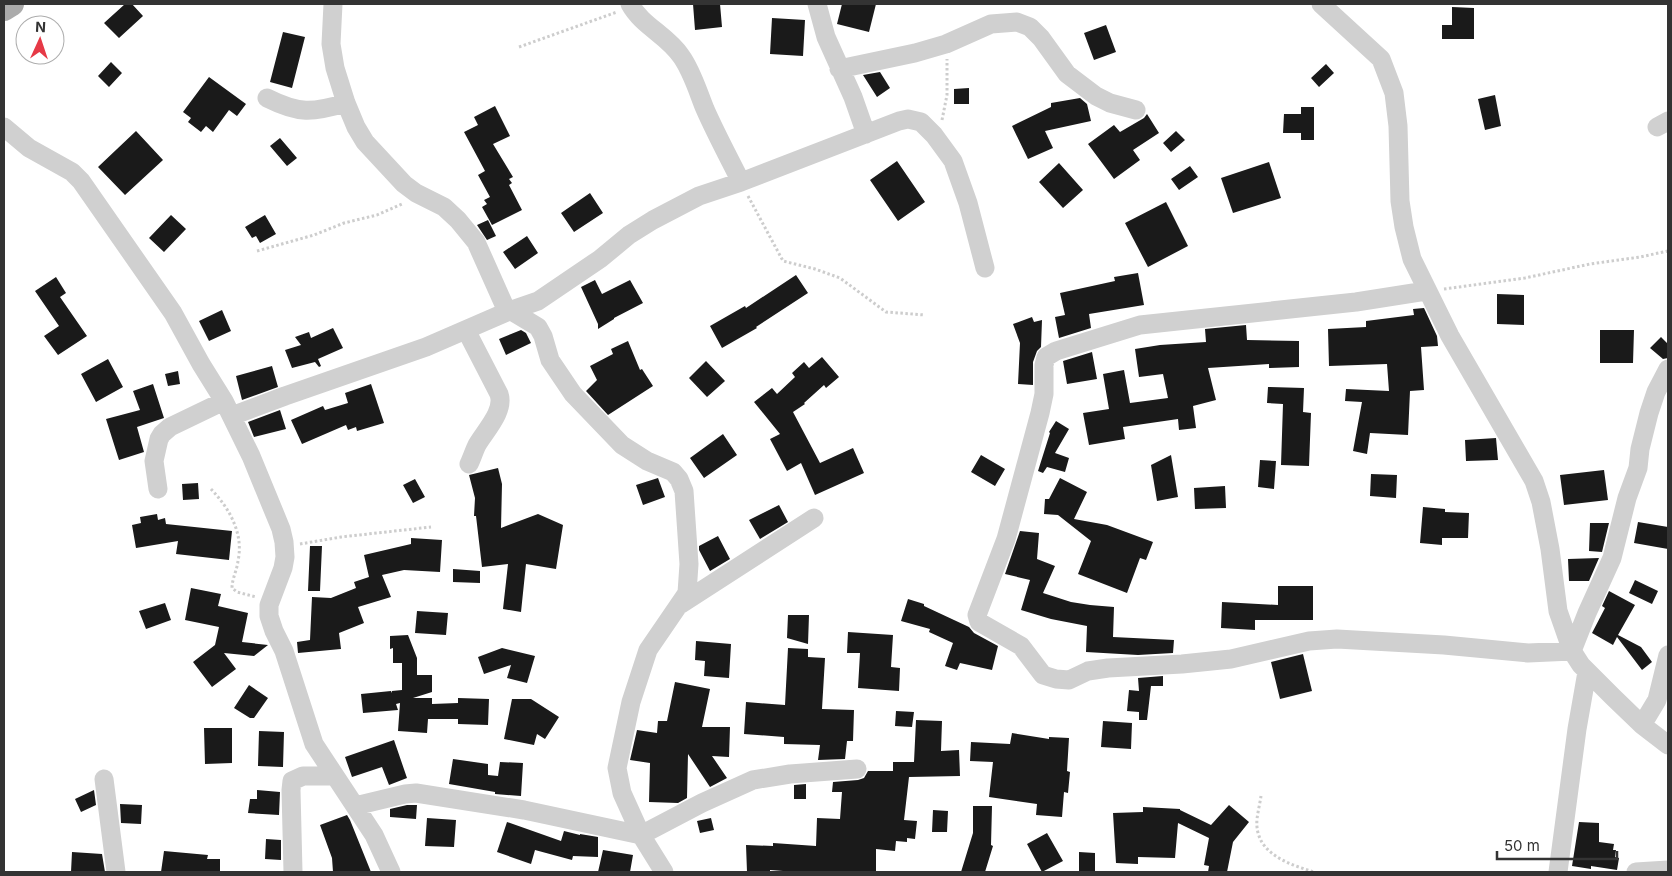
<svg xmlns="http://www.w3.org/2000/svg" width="1672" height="876" font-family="Inter,sans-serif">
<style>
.building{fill:#1a1a1a}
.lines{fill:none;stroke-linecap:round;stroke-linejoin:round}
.path{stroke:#cdcdcd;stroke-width:3;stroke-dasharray:2.5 2.5;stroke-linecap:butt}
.minor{stroke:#d0d0d0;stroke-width:19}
.major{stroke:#ababab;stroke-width:24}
</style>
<rect width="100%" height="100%" fill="#fff"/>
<path class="building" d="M125,4H132L143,16L119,38L104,23Z
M693,4H720L722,27L695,30Z
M842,4H876L869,32L837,24Z
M1452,7L1474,8V39H1442V25H1452Z
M772,18L805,20L803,56L770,54Z
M1106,25L1116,52L1094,60L1084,33Z
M283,32L305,37L292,88L270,82Z
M111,62L122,73L109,87L98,76Z
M1326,64L1334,73L1319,87L1311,78Z
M880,72L890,88L877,97L863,75Z
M209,77L246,104L237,116L229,110L213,132L206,126L201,132L188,122L191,118L183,112Z
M969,88V104H954V89Z
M1495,95L1501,126L1485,130L1478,99Z
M1080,98L1087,104L1091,121L1045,131L1053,148L1028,159L1012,126L1051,107V103Z
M495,106L510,136L493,144L513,177L509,179L512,183L509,185L522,210L492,225L482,207L487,204L484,200L490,197L478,175L485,171L464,132L478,125L474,117Z
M1301,107H1314V140H1301V133H1283L1284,114H1301Z
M1147,114L1159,133L1133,150L1140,160L1114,179L1088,144L1114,125L1120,132L1144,118Z
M136,131L163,160L125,195L98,167Z
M1176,131L1185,140L1171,152L1163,143Z
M280,138L297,158L287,166L270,146Z
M897,161L925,202L898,221L870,180Z
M1269,162L1281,198L1233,213L1221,178Z
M1059,163L1083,190L1063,208L1039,182Z
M1190,166L1198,177L1179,190L1171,179Z
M590,193L603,213L574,232L561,213Z
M1166,202L1188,246L1148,267L1125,223Z
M171,215L186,229L164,252L149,238Z
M265,215L276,234L260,243L256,236L252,238L245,227Z
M488,220L496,236L487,240L477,225Z
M527,236L538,253L515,269L503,252Z
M1138,273L1144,305L1089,314L1091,328L1059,338L1055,317L1065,315L1060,293L1115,281L1114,277Z
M796,275L808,293L756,327L757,328L722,348L710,326L745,306L746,308Z
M56,277L66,293L60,297L87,336L58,355L44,336L59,326L35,291Z
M595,280L602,294L630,280L643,303L614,318V319L598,329V324L581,287Z
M1497,294L1524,295V325L1497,324Z
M1424,308L1437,336L1438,346L1421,347L1424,390L1410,391L1408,435L1370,433L1367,454L1353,451L1362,402L1345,401L1346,389L1389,391L1387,364L1329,366L1328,329L1366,327V321L1414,315L1413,309Z
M222,310L231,331L209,341L199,321Z
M1032,317L1034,322L1042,320L1041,347L1037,351L1033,362V385L1018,384L1020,343L1013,324Z
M1246,325L1247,340L1299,341V367L1269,368V364L1208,368L1216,400L1193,406L1196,428L1179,430L1178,419L1123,427L1125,439L1089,445L1083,413L1109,409L1103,374L1124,370L1130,403L1168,398L1163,374L1139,377L1135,349L1160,345L1206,342L1205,329Z
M333,328L343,348L318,359L321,366L319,367L315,362L292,368L285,350L301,345L295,337L309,332L311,338Z
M521,330L526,333L531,343L506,355L499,339Z
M1600,330H1634L1633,363H1600Z
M1661,337L1668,344V358L1663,359L1650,348Z
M628,341L640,370L642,369L653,386L608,415L586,391L597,380L590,366L613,354L611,349Z
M1092,352L1097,379L1067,384L1063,361Z
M822,357L839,377L826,388L824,385L804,403L805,404L793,412L820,463L853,448L864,473L815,495L801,463L787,471L770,439L780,434L754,402L772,388L777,394L795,377L792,373L804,362L809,368Z
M108,359L123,387L96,402L81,374Z
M706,361L725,381L707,397L689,378Z
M272,366L278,387L242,400L236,376Z
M178,371L180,384L168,386L165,374Z
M153,384L164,418L137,427L144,452L119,460L106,419L140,410L133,391Z
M371,384L384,423L357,431L356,427L348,430L346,425L302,444L291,420L323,406L325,410L348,403L345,393Z
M1268,387L1304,388L1303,412L1311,413L1309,466L1281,465L1283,404L1267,403Z
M280,410L286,429L254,437L248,422Z
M1056,421L1069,429L1055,453L1069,458L1065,472L1047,467L1043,473L1038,471L1050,433L1049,432Z
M723,434L737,455L704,478L690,458Z
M1496,438L1498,460L1466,461L1465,440Z
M981,455L1005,469L995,486L971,472Z
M1171,455L1178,497L1157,501L1151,465Z
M1260,460L1276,461L1274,489L1258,487Z
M498,468L502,484L501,528L538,514L563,525L556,569L526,564L521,612L503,609L508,564L482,567L476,516H474L475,498L469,475Z
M1604,470L1608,500L1564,505L1560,475Z
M1371,474L1397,475L1396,498L1370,496Z
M658,478L665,497L643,505L636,485Z
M1060,478L1087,492L1074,519L1107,525L1153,542L1146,560L1140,558L1127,593L1078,574L1091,541L1058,515L1044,514L1045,499H1049Z
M415,479L425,497L413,503L403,485Z
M198,483L199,499L183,500L182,484Z
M1225,486L1226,508L1195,509L1194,488Z
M779,505L788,522L760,539L749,520Z
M1423,507L1445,509V512L1469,513L1468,538H1442V545L1420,543Z
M157,514L158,520L165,518L166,524L232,531L229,560L176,554L178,541L136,548L132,525L141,523L140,517Z
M1638,522L1668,527V549L1634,543Z
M1590,523H1609L1602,552L1589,551Z
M1020,531L1039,533L1037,559L1055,566L1043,593L1071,602L1090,605L1114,607L1113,637L1174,640L1173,653L1138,655L1086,652L1087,626L1051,619L1021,610L1030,580L1005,574Z
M718,536L730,559L710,571L699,550V546Z
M411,538L442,540L440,572L404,570L382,575L391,597L358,607L364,623L339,633L341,649L298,653L297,642L310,640L312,597L331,598L356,588L354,582L369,577L364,555L411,544Z
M310,546H322L320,591H308Z
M1599,558L1589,581H1569L1568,559Z
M453,569L480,571V583L453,582Z
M1635,580L1658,591L1652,604L1629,593Z
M1278,586H1313V620H1255V630L1221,628L1222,602L1278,605Z
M191,588L221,594L218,606L248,613L242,642L268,645L254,656L224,653L236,669L212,687L193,662L215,645L219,627L185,620Z
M1609,591L1635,605L1618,635L1641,647L1652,662L1642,670L1617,637L1613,645L1592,633L1605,608L1602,606Z
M908,599L924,604V606L969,627L974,633L998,646L992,670L960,663L957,670L945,666L953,643L929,632L930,629L901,621Z
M165,603L171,620L146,629L139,611Z
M417,611L448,613L446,635L415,633Z
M788,615H809L808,644L787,638Z
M848,632L893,635L891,667L900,668L899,691L858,688L860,653H847Z
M408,635L417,658V675H432V692L413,698H432V704L458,703V698L489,699L488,725L458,724V719H428L427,733L398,731L400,703L396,704L398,710L363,713L361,694L391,691L392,693V691L402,690V663H393V648L390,649V636Z
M696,641L731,644L729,678L704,676L705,661L695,660Z
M502,648L535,656L527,683L507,678L511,665L484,674L478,657Z
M788,648L808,649V657L825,658L822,709L854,710L853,741H847L845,759L818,760L820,745L784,744V737L744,734L746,702L785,705Z
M1303,654L1312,691L1280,699L1271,662Z
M1163,676V686H1151L1147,720H1139V712L1127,711L1129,690L1139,691L1138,678Z
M675,682L710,689L702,727H730L729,757L712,756L727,778L710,787L688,754L687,798L678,803L649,802L650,763L630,760L637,730L657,733L658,721H667Z
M249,685L268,698L254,718H250L234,708Z
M512,699H531L559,717L545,739L537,734L534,745L504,739Z
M896,711L914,712L912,727L895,726Z
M916,720L942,721L941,751L959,750L960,776L909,777L904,820L917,821L915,839L907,838V842L896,841L895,851L876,849V872H796L770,870V872H747L746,845L773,846V843L816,846L817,818L840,819L842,792H832L833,782L858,780L864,778L868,771H893V762H914Z
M1103,721L1132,723L1131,749L1101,747Z
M204,728H232V763L205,764Z
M259,731L284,732L283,767L258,766Z
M1012,733L1049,739V737L1069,738L1067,771L1070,772L1068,793L1064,792L1062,817L1036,815L1037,804L989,797L993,762L970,761L971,742L1010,744Z
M394,740L407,778L389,785L382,767L352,777L345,757Z
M453,759L488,764V775L498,776L500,762L523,763L521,796L495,794V792L449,784Z
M806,784V799H794V785Z
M94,790L96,805L81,812L75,799Z
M257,790L280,792L279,815L248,813L250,799H257Z
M120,804L142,805L141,824L121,823Z
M407,805H417L416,819L390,817V809Z
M1229,805L1249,822L1233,842L1227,872H1208L1209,866L1204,865L1209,838L1178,823L1175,858L1138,857V864L1116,863L1113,813L1143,812V807L1180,809V810L1211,825Z
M973,806H992L991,845L993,846L985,872H961L973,833Z
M933,810L948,811L947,832H932Z
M347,815L350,820L371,872H333L332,858L320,825Z
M427,818L456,820L454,847L425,846Z
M711,818L714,830L700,833L697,821Z
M507,822L561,841L564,831L580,835V834L598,837V857L573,856L572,860L535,850L531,864L497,852Z
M1579,822L1599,823V842L1614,844L1613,850H1616L1615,857L1619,858L1617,870L1591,866V869L1572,866Z
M1047,833L1063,861L1042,872L1027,844Z
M266,839L281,840V860L265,859Z
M603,850L633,855L630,872H598Z
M164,851L208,855L207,859H220V872H161Z
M72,852L102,854L105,872H71Z
M1079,852L1095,853V872H1079Z"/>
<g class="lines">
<path class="path" d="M519,47L617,12
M942,120L947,95V59
M748,196L783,261L815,269L840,278L886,312L925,315
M257,251L314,235L344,223L377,215L402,204
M1444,289L1525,278L1590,264L1640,257L1668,251
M211,489C229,508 244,533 238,561C237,570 232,579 232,588L237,592L256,597
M300,544L341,537L431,527
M1261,796C1260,803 1258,811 1257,819C1254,853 1288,864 1314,872"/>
<path class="minor" d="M333,4L331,44L335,68L346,103L356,127L365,142L404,184L416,193L444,207L458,220L476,242L505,307L538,327L543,336L550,360L573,394L622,445L647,461L673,472L679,479L684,491L689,564L687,593L648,650L631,702L617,768L622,793L641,835L664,872
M630,4C642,26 667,35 681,56C692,71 698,92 705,109C716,134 729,158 741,182
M817,4L826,37L853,97L866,134
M1321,4L1381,59L1394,93L1398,126L1400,201L1404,227L1412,259L1450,336L1534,481L1541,502L1550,549L1558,611L1572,651L1581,665L1613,697L1642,725L1668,745
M839,69L915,53L946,44L991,24L1017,22L1030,27L1041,38L1067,74L1096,96L1110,103L1136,110
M267,98C299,114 312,113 346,103
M4,127L29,148L72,172L81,181L173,313L201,364L224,401L251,456L281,529L284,542L285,557L283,568L269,605V616L274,631L284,651L314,744L374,835L391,872
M1657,127L1668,121
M1426,291L1356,302L1140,325L1056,351L1046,357L1044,365V394L1040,413L1006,539L977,615L979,622L1021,646L1043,675L1056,679L1069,680L1088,671L1108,668L1182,664L1231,659L1309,641L1337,639L1444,645L1528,653L1572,651L1587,613L1612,558L1627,498L1638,468L1640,449L1649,413L1656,392L1668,369
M466,330L499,394C505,411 485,431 477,445C474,451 472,458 469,464
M232,416L285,396L426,347L509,311L538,301L600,259L629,235L653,220L699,196L741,182L899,121L908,119L921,122L934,135L953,161L968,203L985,268
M158,489L154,461L159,439L162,434L170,427L224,401
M681,604L814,518
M1642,725L1657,700L1668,655
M104,779L116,872
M355,806L405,794L416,793L524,810L641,835L702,803L753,780L790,774L857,769
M293,872L291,790L292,781L303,776H333
M1558,872L1577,729L1587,672
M1636,872L1668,870"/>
<path class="major" d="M4,9L12,4"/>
</g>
<rect width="1672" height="876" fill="none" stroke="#333333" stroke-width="10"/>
<g transform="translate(40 40) rotate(3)"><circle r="24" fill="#ffffff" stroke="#adadad"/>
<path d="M0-4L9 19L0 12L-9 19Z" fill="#e63946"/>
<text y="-8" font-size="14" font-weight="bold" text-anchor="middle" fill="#333333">N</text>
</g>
<path d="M1497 851v8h120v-8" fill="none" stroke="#333333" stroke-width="2.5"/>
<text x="1504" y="851" font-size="15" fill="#333333" stroke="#ffffff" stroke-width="4" paint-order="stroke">50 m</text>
</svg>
